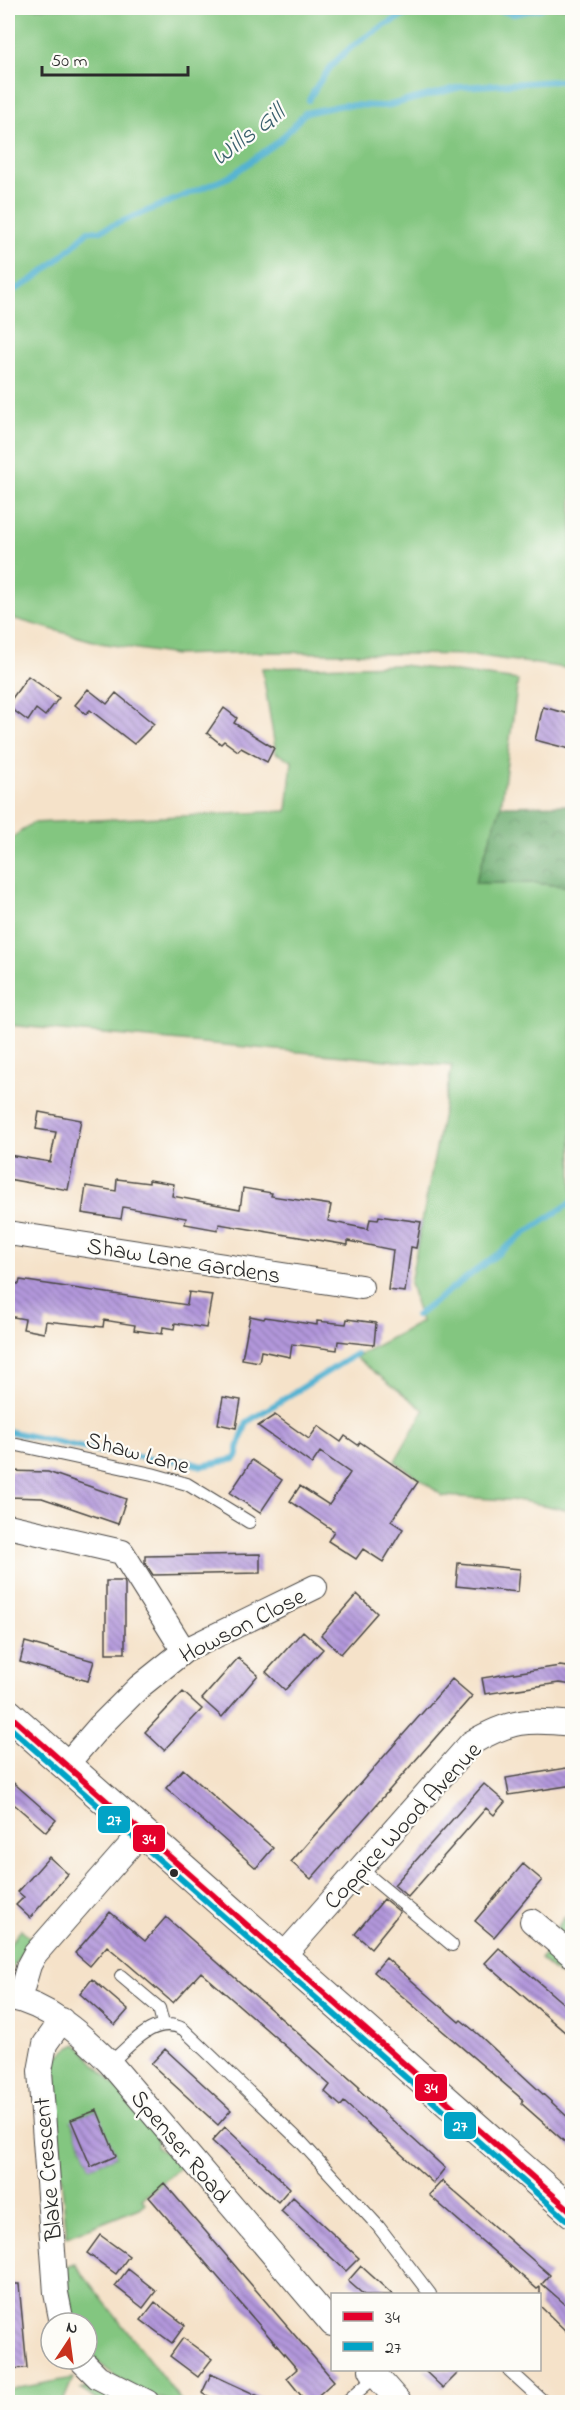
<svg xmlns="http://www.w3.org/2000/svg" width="580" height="2410" font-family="'Indie Flower',sans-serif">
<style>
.grass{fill:#83c680;stroke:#577856;stroke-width:1.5;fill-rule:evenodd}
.forest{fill:url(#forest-crowns);stroke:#4a6b4c;stroke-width:1.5}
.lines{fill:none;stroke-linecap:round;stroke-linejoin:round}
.stream{stroke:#53b2d2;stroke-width:6}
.building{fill:url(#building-back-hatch)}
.service-casing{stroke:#494643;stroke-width:14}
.minor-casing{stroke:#494643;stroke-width:26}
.tertiary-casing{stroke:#494643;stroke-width:32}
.service{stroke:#fff;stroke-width:12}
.minor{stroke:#fff;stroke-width:24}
.tertiary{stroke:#fff;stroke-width:30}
.bus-1-casing{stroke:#fdfcf7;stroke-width:10}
.bus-2-casing{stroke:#fdfcf7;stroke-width:10}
.bus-1{stroke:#e4002b;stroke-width:6}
.bus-2{stroke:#02a3c6;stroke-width:6}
.bus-dot{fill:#2b2b2b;stroke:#fdfcf7;stroke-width:2}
.labels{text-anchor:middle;stroke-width:4.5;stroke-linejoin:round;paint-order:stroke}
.street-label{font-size:24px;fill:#2b2b2b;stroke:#fdfcf7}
.water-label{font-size:26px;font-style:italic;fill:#3b616e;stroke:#fdfcf7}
.line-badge{stroke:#fdfcf7;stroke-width:2}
.badge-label{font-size:16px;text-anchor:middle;font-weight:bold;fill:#fff}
</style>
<defs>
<pattern id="forest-crowns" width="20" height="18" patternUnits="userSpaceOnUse" patternTransform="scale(1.5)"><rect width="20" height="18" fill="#6aab6e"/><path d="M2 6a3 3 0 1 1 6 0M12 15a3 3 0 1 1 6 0" fill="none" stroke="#578b5b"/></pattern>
<pattern id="building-back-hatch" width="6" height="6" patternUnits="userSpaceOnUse" patternTransform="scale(1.5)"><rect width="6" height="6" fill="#b297db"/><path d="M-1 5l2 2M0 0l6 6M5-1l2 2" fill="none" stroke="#917bb2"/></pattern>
</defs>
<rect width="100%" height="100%" fill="#fdfcf7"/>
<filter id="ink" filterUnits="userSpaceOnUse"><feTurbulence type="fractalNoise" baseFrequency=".0167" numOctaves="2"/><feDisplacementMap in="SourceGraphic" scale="12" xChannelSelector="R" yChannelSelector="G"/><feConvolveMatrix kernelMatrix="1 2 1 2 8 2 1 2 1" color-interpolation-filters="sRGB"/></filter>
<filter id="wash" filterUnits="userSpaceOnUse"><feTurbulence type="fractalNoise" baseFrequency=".008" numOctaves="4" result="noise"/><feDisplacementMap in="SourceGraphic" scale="24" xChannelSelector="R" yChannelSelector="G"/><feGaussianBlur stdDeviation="1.35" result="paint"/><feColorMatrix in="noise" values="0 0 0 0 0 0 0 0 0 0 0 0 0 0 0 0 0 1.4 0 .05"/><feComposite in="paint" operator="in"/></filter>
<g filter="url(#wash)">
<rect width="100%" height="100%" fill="#f5e2c9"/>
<path class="grass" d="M8,8H572V669L473,655L266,652L175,655L100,643L8,617Z
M402,665L518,680L501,806L476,883H535L572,887V1511L523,1501L443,1496L395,1461L424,1410L355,1357L421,1322L410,1283L452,1066L8,1025V841L32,823L287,811L292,761L276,753L262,668Z
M565,1917L572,1924V1945L555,1930Z
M21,1929L32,1939L8,1974V1947Z
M552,1946L571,1963L559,1975L540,1959Z
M77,2044L157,2132L156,2147L184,2164L142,2199L145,2203L139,2208L67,2237L52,2082C55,2060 55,2054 77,2044ZM96,2110L116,2156L91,2167L71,2121Z
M74,2263L182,2402C149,2402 109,2375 87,2351V2323H73L64,2267Z
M73,2378L63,2402H8V2390Z
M89,2387L99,2393L105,2390L130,2402H101L81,2390Z"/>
<path class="forest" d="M572,805V887L535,883H475L501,806Z"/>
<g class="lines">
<path class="stream" d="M492,8L514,14L542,8
M309,100C335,49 370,33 418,8
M8,292C31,286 71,249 88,231H99L229,177L279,141L305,113L343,105L386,106L461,87L572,80
M416,1316L524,1234L572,1202
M8,1431L92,1450L151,1459L184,1461L202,1466L235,1459L238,1455V1448L247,1422L356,1354"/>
</g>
<g id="blocks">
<path class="building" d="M28,676L59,698L45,716L36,709L28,721L8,706V704Z
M88,689L107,704L116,693L154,724L134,744L90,710L86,714L75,705Z
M543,707L573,715V738L570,749L535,740Z
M224,708L237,718L234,723L274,748L267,762L241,748L238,751L224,741L221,744L207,733Z
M39,1112L81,1120L68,1190L8,1179V1155L50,1162L56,1132L36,1129Z
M117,1179L149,1183V1180L174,1184L172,1196L240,1209L243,1188L272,1193L271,1196L331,1205L328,1221L368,1229L370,1219L378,1220L379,1216L421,1222L416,1248L411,1247L405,1292L388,1290L393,1250L348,1241V1245L219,1224L218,1230L185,1224L186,1218L123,1207L121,1219L82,1213L86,1186L116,1191Z
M20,1280L187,1305L189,1292L212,1295L206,1328L175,1323L174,1329L163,1327L162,1334L134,1330L135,1325L104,1320L103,1327L46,1321L44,1333L23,1329L25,1319L8,1316L9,1282L19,1284Z
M250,1316L264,1319L265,1317L317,1325V1321L346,1324L347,1319L376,1323L374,1345L338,1341L337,1350L292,1344L290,1357L261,1351L259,1362L242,1359Z
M223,1397L241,1400L236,1428L218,1424Z
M275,1415L309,1439L318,1426L341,1442L345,1436L358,1445L360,1442L418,1482L391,1521L403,1529L383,1562L363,1549L356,1559L328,1541L334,1531L290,1501L300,1486L329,1505L350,1473L320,1452L312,1464L258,1426Z
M252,1460L282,1480L260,1513L230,1493Z
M8,1471L48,1472L126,1499L118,1524L42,1498L8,1497Z
M260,1554V1573L153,1575L145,1563V1556Z
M458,1563L520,1569L518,1592L456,1586Z
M106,1581H124L125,1584V1653H106Z
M357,1594L377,1613L341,1654L321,1635Z
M303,1631L323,1649L285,1690L266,1672Z
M25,1642L94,1661L88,1681L20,1662Z
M238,1658L258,1675L222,1717L202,1699Z
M560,1666L573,1668V1685L559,1683L485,1694L482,1678Z
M452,1679L472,1696L311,1879L291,1862Z
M183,1692L202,1709L164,1750L145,1732Z
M573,1767V1785L509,1795L506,1778Z
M183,1769L273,1848L256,1868L166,1788Z
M8,1778L56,1820L46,1832L8,1799Z
M484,1784L505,1802L494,1815L486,1808L408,1897L394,1885Z
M49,1857L68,1874L30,1918L16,1905L24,1897L18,1892Z
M523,1864L542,1880L494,1937L475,1921Z
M384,1899L400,1912L371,1948L355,1934Z
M110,1912L145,1941L166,1917L359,2087L358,2089L445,2168L433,2183L344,2102L341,2106L325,2092L330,2085L201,1972L173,2003L107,1946L90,1966L75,1953Z
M499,1948L573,2012V2039L485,1963Z
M386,1958L459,2022L461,2020L478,2034L573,2122V2149L521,2103L523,2100L374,1972Z
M92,1979L128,2010L115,2025L80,1994Z
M165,2049L231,2110L218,2125L151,2064Z
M97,2110L116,2156L91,2167L71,2120Z
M225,2127L290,2188L278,2202L212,2141Z
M442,2181L550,2275L542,2284L573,2311V2338L540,2306V2287L537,2289L429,2195Z
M164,2183L334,2381L310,2403H307L287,2378L297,2369L149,2197Z
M293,2197L359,2258L346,2271L281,2211Z
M100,2235L129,2256L116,2274L87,2253Z
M361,2266L393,2295H364L348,2281Z
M128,2269L156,2291L143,2308L115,2286Z
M8,2284H19L27,2368L8,2369Z
M155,2302L185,2325L172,2343L141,2320Z
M183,2338L212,2359L198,2377L170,2356Z
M424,2370H461L443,2388Z
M211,2374L230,2383L274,2403H222L202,2393Z"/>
</g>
</g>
<g filter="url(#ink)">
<use href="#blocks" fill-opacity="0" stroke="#494643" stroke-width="1.5"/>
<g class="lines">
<g class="service-casing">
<path id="service" d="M8,1443L152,1474L187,1484L249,1522
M360,1868L452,1945
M121,1976L159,2008L163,2024
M110,2063C131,2045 154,2014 183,2029L301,2142L378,2226L430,2294
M509,2370L544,2402
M346,2402L376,2376"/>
</g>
<g class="minor-casing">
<path id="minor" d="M8,1233L361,1287
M8,1526L122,1552L184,1651
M66,1765L99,1727L139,1687L184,1651L315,1587
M532,1921L572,1955
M283,1956L471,1743C511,1720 527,1719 572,1724
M8,1997C49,2005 81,2034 110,2063L332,2324
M19,1999L29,1965L35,1954L142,1832
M62,2323L56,2293L40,2071L45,2044L62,2020
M80,2359L98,2377L147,2402
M371,2370L399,2402"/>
</g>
<g class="tertiary-casing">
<path id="tertiary" d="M8,1714L572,2212"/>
</g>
<use href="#service" class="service"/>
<use href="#minor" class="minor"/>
<use href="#tertiary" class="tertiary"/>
<g class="bus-1-casing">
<path id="bus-1" d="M8,1714L572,2212"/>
</g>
<g class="bus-2-casing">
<path id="bus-2" d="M8,1726L566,2219"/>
</g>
<use href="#bus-1" class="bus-1"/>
<use href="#bus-2" class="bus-2"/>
</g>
</g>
<circle class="bus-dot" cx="174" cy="1873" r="5"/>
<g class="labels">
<g class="street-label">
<text transform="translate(184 1260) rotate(9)" y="8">Shaw Lane Gardens</text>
<text transform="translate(138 1452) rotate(15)" y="8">Shaw Lane</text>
<text transform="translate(242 1625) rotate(-27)" y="8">Howson Close</text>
<text transform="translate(402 1825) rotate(-47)" y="8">Coppice Wood Avenue</text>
<text transform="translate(181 2146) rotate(50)" y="8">Spenser Road</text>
<text transform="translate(47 2169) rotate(-95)" y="8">Blake Crescent</text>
</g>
<g class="water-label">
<text transform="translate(247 134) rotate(-37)" y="9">Wills Gill</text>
</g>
</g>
<g class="line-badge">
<rect x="97" y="1805" width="34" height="29" rx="6" fill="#02a3c6"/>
<rect x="132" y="1824" width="34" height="29" rx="6" fill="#e4002b"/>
<rect x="414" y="2073" width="34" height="29" rx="6" fill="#e4002b"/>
<rect x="443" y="2111" width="34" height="29" rx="6" fill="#02a3c6"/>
</g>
<g class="badge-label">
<text x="114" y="1825">27</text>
<text x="149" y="1844">34</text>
<text x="431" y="2093">34</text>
<text x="460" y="2131">27</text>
</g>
<rect width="580" height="2410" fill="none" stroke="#fdfcf7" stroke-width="30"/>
<rect x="331" y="2293" width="210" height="78" fill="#fdfcf7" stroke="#a9a8a5" stroke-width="1.5"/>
<rect x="343" y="2312" width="30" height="9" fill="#e4002b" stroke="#a9a8a5" stroke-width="1.5"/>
<text x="385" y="2323" font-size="18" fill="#2b2b2b">34</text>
<rect x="343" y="2342" width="30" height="9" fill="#02a3c6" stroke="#a9a8a5" stroke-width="1.5"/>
<text x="385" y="2353" font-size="18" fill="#2b2b2b">27</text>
<g transform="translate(69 2341) rotate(13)"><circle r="28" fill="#fdfcf7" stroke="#a9a8a5" stroke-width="1.5"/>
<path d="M0-4.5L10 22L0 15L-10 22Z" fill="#c8321e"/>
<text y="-9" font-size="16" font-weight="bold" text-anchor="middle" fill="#2b2b2b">N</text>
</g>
<path d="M42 66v9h146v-9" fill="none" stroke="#2b2b2b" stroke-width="3"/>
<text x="51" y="66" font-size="18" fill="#2b2b2b" stroke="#fdfcf7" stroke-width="4.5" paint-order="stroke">50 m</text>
</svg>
